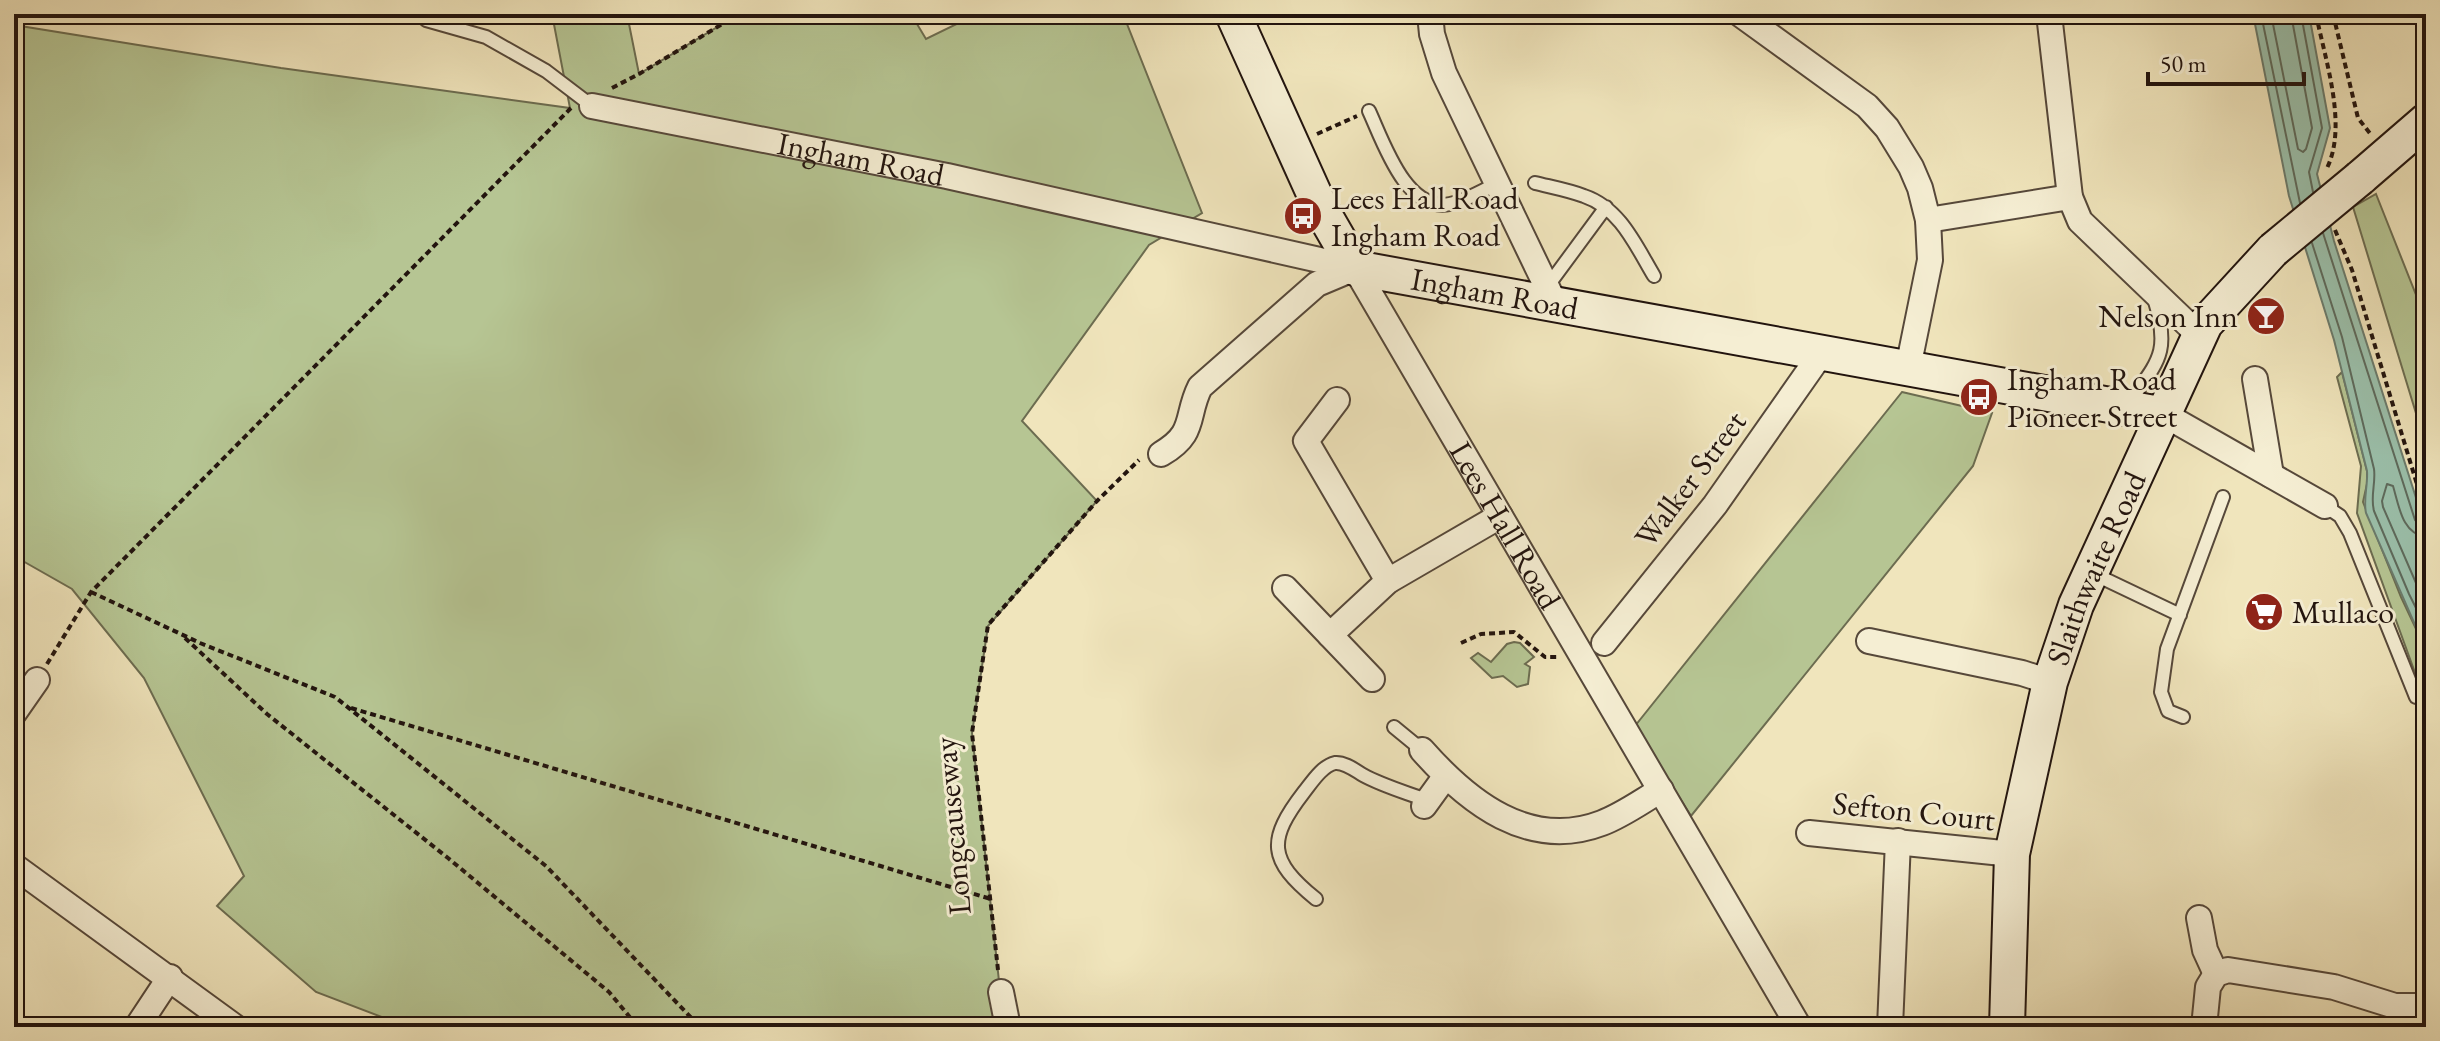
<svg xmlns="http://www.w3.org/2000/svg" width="2440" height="1041" font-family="'EB Garamond',serif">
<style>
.green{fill:#b6c593;stroke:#6c6c50;stroke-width:2}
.water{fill:#9bc0ab;stroke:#6b7b6c;stroke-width:2}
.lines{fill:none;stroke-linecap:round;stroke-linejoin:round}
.shore{stroke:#5e6a5c;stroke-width:2}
.lane-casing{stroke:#56483a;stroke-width:16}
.street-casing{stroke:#56483a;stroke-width:28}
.secondary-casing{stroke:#22140e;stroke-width:38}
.path{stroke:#22140e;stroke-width:4;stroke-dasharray:6 4;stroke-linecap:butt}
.lane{stroke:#f5eed3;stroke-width:12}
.street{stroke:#f5eed3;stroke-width:24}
.secondary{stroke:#f5eed3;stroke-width:34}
.secondary-bridge-casing{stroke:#22140e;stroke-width:38;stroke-linecap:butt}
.secondary-bridge{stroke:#f5eed3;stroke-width:34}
.labels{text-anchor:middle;stroke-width:6;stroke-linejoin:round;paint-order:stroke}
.street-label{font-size:32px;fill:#22140e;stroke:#f5eed3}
.poi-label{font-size:32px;fill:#22140e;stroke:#f5eed3;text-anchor:start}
</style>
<rect width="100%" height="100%" fill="#f0e5bc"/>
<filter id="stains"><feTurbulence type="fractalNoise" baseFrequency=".0025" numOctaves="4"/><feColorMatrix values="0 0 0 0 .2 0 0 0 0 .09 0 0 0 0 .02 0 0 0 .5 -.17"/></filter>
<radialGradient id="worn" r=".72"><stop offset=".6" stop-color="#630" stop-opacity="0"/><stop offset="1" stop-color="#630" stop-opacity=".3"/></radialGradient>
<path class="green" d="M552,14H627L639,74L739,14H911L926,39L977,14H1123L1202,213L1149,245L1022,421L1097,501L988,626L972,733L1004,1027H408L316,992L217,906L244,876L144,678L72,589L14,556V25L281,68L570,108Z
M2376,194L2426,320V446L2353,207Z
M2342,372L2367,471V484L2363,502L2401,597L2426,650V703L2357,513L2361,466L2337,377Z
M1902,392L1992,413L1973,466L1691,816L1635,726Z
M1514,642L1520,643L1534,657L1525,664L1530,667L1528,684L1517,687L1503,676L1492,678L1471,658L1478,653L1491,662L1507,644Z"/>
<path class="water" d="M2253,14H2309L2330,128L2317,174L2334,241L2426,529V650L2366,513C2363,499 2368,486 2367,471L2334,340L2289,196Z"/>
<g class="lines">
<path class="shore" d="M2261,14L2300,203
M2271,14L2298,149L2303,152L2306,149L2312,128L2291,14
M2301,14L2322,128L2309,172L2313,192
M2323,233L2415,520L2419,525L2426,526
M2312,243L2342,337L2374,469C2376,483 2370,497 2374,511L2409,594L2426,628
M2426,537C2402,534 2399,506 2393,486L2387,484L2382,501L2383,507L2426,606"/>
<g class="lane-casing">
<path id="lane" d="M421,14L426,20L486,37L546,71L592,106
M1369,111C1383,141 1406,213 1450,204C1465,201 1482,191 1496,184
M1535,183C1551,187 1568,190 1584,196C1620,208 1636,246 1654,276
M1547,287L1606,207
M2128,404C2158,361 2171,354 2154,298
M2325,506L2340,516L2350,533L2416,697
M2094,574L2180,615
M2183,717L2168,711L2161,692L2167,649L2223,497
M1394,727L1422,750
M1316,899C1268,860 1267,840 1304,792C1312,782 1322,766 1335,763C1345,762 1356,771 1363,775C1383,786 1405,792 1426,800"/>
</g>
<g class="street-casing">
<g id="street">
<path d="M1430,14L1432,34L1444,73L1555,304"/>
<path d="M1740,14L1867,106L1887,128L1911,167L1920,188L1928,220L1930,260L1908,368"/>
<path d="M2049,14L2070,197L2080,221L2200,336"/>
<path id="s1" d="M592,106L947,176L1355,268"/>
<path d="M1928,220L2070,197"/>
<path id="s2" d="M1355,268L1799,1027"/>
<path d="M2255,379L2271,475"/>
<path d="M1337,400L1306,441L1388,581"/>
<path d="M2165,415L2325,506"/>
<path d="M1161,454C1197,433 1185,417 1200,387L1317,284L1355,268"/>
<path d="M1285,588L1330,635L1388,581L1500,516"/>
<path d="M1330,635L1372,679"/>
<path d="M1869,641L2022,673L2050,682"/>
<path d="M1604,643L1715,505L1823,351"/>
<path d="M14,713L37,680"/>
<path d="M1422,750C1468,802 1529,851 1602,823C1623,815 1642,801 1661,790"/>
<path d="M1424,806L1445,777"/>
<path d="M1809,833L2012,854"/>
<path d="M14,866L235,1027"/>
<path d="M2199,918L2205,950L2216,974"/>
<path d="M1001,992L1008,1027"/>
<path d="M137,1027L170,977"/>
<path d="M1890,1027L1898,841"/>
<path d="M2204,1027L2208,987L2216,974L2228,970L2334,987L2395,1006H2422"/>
</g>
</g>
<g class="secondary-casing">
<g id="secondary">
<path id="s3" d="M1233,14L1321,209L1355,268L2165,415"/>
<path d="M2360,178L2426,121"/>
<path id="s4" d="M2007,1027L2012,854L2050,682L2076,605L2205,324L2273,250"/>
</g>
</g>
<path class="path" d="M2316,14C2325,60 2348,125 2327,168
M2333,14L2358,118L2372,136
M612,88L639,74L739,14
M1317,134L1357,116
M2335,230L2352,270L2426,514
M91,592L200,643L335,697L546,866L700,1027
M185,638L267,714L448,858L609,992L638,1027
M1461,643L1481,634L1514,632L1545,657H1559
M47,664L91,592L572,107
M351,708L991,899
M998,970L972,733L988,625L1097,501L1139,460"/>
<use href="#lane" class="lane"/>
<use href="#street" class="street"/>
<use href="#secondary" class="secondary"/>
<g class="secondary-bridge-casing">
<path id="secondary-bridge" d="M2273,250L2360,178"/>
</g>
<use href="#secondary-bridge" class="secondary-bridge"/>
</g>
<defs>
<g id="bus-disc" transform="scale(2)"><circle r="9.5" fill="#8f2418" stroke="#f5eed3"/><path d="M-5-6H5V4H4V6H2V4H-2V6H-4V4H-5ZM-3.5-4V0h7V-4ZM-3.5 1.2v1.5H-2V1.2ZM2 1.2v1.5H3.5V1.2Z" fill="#fff"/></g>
<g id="bar-disc" transform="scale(2)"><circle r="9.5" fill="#8f2418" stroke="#f5eed3"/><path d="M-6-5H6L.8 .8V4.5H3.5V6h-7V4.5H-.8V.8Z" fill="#fff"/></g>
<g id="supermarket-disc" transform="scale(2)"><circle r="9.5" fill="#8f2418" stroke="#f5eed3"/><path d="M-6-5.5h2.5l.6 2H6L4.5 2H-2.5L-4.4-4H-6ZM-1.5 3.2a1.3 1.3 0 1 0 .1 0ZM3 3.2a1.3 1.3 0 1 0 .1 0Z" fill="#fff"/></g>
</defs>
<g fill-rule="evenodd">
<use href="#bus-disc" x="1303" y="216"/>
<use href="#bar-disc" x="2266" y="316"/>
<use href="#bus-disc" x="1979" y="397"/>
<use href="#supermarket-disc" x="2264" y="612"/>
</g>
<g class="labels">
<g class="street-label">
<text dy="11" stroke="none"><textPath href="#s1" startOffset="274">Ingham Road</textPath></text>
<text dy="11" stroke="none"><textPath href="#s3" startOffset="424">Ingham Road</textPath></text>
<text transform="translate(1690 479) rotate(-53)" y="11">Walker Street</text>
<text dy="11" stroke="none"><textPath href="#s2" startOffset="298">Lees Hall Road</textPath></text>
<text dy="11" stroke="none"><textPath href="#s4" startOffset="472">Slaithwaite Road</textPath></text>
<text transform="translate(1914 811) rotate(6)" y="11">Sefton Court</text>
<text transform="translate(952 826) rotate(-95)" y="11">Longcauseway</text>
</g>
<g class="poi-label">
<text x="1331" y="209">Lees Hall Road<tspan x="1331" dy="37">Ingham Road</tspan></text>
<text x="2238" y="327" text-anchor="end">Nelson Inn</text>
<text x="2007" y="390">Ingham Road<tspan x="2007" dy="37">Pioneer Street</tspan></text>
<text x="2292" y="623">Mullaco</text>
</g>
</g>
<rect width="2440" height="1041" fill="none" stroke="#f0e5bc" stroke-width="48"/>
<rect x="16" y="16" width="2408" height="1009" fill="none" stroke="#22140e" stroke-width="4"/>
<rect x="24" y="24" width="2392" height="993" fill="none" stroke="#22140e" stroke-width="2"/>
<path d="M2148 72v12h156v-12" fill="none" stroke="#22140e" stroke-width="4"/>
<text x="2160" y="72" font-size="24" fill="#22140e" stroke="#f5eed3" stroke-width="6" paint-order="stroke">50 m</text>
<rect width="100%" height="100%" filter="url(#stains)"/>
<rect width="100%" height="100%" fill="url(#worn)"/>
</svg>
